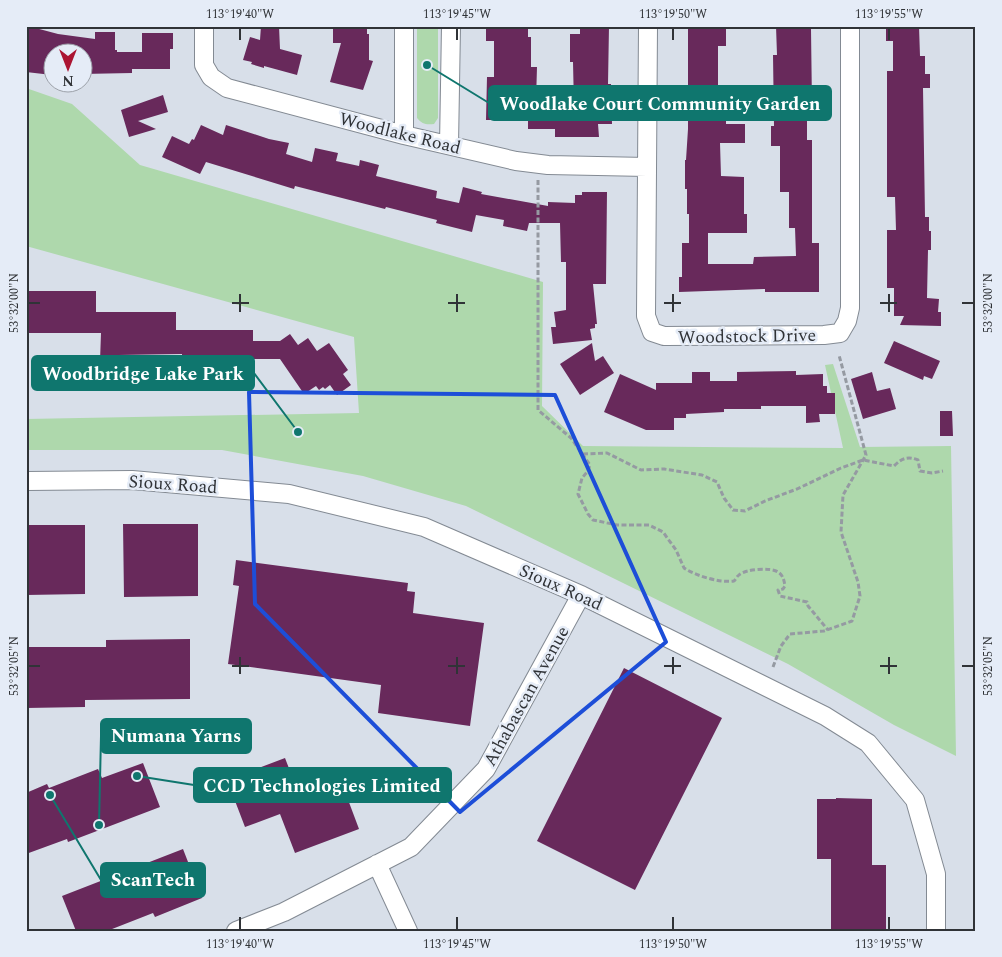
<svg xmlns="http://www.w3.org/2000/svg" width="1002" height="957" font-family="Spectral,serif">
<style>
.green{fill:#aed8ac}
.building{fill:#68295b}
.lines{fill:none;stroke-linecap:round;stroke-linejoin:round}
.minor-casing{stroke:#838a93;stroke-width:20}
.path{stroke:#959aa2;stroke-width:3;stroke-dasharray:5 2.5;stroke-linecap:butt}
.minor{stroke:#fff;stroke-width:18}
.marked{fill:none;stroke:#1d4ed8;stroke-width:4;stroke-linejoin:round}
.ticks{fill:none;stroke:#303337;stroke-width:2}
.labels{text-anchor:middle;stroke-width:5;stroke-linejoin:round;paint-order:stroke}
.street-label{font-size:18px;fill:#303337;stroke:#e5ecf7}
.leader{fill:none;stroke:#0f766e;stroke-width:2}
.callout-dot{fill:#0f766e;stroke:#e5ecf7;stroke-width:2}
.callout{fill:#0f766e;stroke:#0f766e;stroke-width:2}
.callout-label{font-size:19px;text-anchor:middle;font-weight:bold;fill:#fff}
.neatline{fill:none;stroke:#303337;stroke-width:2}
.ticks-label{font-size:12px;text-anchor:middle;fill:#303337}
</style>
<rect width="100%" height="100%" fill="#d8dfe9"/>
<path class="green" d="M417,26H438V118L434,124C426,125 422,124 417,118Z
M26,88L72,104L140,165L543,282L542,406L583,446L843,448L825,365L833,364L860,447L951,446L956,756L894,725L788,664L466,506L363,476L222,450H26V419L359,413L354,337L26,246Z"/>
<path class="building" d="M28,26L58,34L95,39V32H115V50H117V52H142V33H173V49H170V69H132V73L82,74V52H52V75L26,72V33Z
M261,26H279L280,49L302,55L297,75L264,66V68L251,64L252,62L243,60L250,37L260,40Z
M333,26H367V34H369V60L373,61L363,90L330,82L341,43H333Z
M486,26H528V37H531V67H537L536,101H544V107H574L573,62H570V34H580V26H609L608,84H611L612,124H598L599,137H555V129H528V120H486L487,77H494V41H486Z
M688,26H726V46H718V89H726V124H745V143H720L721,176L744,177V214H747V233H708V264H753L754,257L796,256L795,228H789V192H780V146H771V126H774L773,55H777L776,26H804V29H811L812,106H807V140H812V243H819V292H765V289L679,292V277H682V243H689V214H687V189H685V160H686L688,129Z
M886,26H919L920,56H925V74H930V88H923L925,217H929V231H931V250H928L927,298L939,299L938,312H941V326L900,325L904,316H894V288H887V230H896L895,197H887V71H893V41H886Z
M163,95L168,112L138,121L156,129L129,137L121,110Z
M201,125L223,135L226,125L269,139L289,143L286,154L312,162L315,148L338,153L336,161L359,166L360,160L379,165L376,176L437,191L436,198L459,203L463,187L482,192L481,194L548,206V202L575,203V195H582V192H607L606,284H593L597,324H595V328L590,329L592,340L553,344L551,327H556L554,312L566,310V262H561L560,223H529L527,231L503,226L504,220L476,215L472,232L436,223L437,220L386,207L385,209L295,186L294,189L206,162L200,174L162,157L172,136L189,144L192,139L194,140Z
M26,291H96V312H176V330H253V341H280L290,334L298,345L308,338L317,351L329,343L348,370L343,374L351,385L337,395L330,385L325,389L323,387L319,390L316,386L304,394L280,359H253V364H238V372L199,373V379H182V354L119,355V361H100L101,333H26Z
M894,341L940,361L932,379L924,376L923,380L884,363Z
M592,343L595,361L603,356L614,373L580,395L560,364Z
M796,371V375L823,374V386H827V393H835V414H819L820,422L806,423V406H761V409H724V412L686,414V418H674V430H646L604,412L620,374L656,390V383H692V372H710V381H737V372Z
M872,372L877,391L890,388L896,409L863,419L851,379Z
M940,411H952L953,436H940Z
M123,524H198V596L124,597Z
M26,525H85V594L26,595Z
M236,560L408,583L407,591L415,592L413,613L484,623L470,726L378,713L381,685L228,664L239,586L233,585Z
M190,639V699L85,700V707L26,708V647H106V640Z
M624,668L722,718L635,890L537,841Z
M285,758L300,797L341,781L359,829L295,853L280,814L245,827L227,780Z
M143,763L160,807L68,842L67,839L26,854V793L47,784L49,788L98,769L102,778Z
M836,798L872,799V865H886V931H831V859H817V799H836Z
M183,849L202,898L155,917L153,913L107,931H76L62,896Z"/>
<g class="lines">
<g class="minor-casing">
<path id="minor" d="M204,26V65L211,77L227,88L404,135L516,161L548,165L647,167
M648,26L646,316L652,332L664,336L824,335L840,333L847,321L850,308V26
M404,135V26
M449,145L451,26
M26,481L132,480L289,494L424,527L581,595L825,716L868,743L915,800L936,874V931
M377,864L408,931
M236,931L284,912L411,847L486,769L581,595"/>
</g>
<path class="path" d="M538,180V410L571,438L590,465L588,471L582,478L578,494L588,514L593,520L617,525H649L663,532L676,550L684,568C696,576 720,583 734,581C736,579 737,576 739,575C745,569 771,567 778,572C783,575 784,580 785,586L783,589L778,590L780,596L807,602L808,606L828,630
M583,454L607,453L641,470L664,469L702,475L717,482L724,498L733,510L745,511L765,501L797,489L841,468L863,460L894,466C902,458 908,456 918,460L920,471L932,473L943,471
M773,667L781,646L790,634L824,631L852,621L860,596L858,582L841,532L843,495L866,455L839,355"/>
<use href="#minor" class="minor"/>
</g>
<path class="marked" d="M249,392L555,395L666,642L460,812L255,604Z"/>
<path class="ticks" d="M240,28V40M457,28V40M673,28V40M889,28V40M240,294V312M457,294V312M673,294V312M889,294V312M28,303H40M232,303H249M448,303H465M664,303H681M880,303H897M962,303H974M240,657V674M457,657V674M673,657V674M889,657V674M28,666H40M232,666H249M448,666H465M664,666H681M880,666H897M962,666H974M240,917V930M457,917V930M673,917V930M889,917V930"/>
<g class="labels">
<g class="street-label">
<text transform="translate(400 133) rotate(14)" y="6">Woodlake Road</text>
<text transform="translate(747 336) rotate(-1)" y="6">Woodstock Drive</text>
<text transform="translate(173 484) rotate(4)" y="6">Sioux Road</text>
<text transform="translate(561 587) rotate(24)" y="6">Sioux Road</text>
<text transform="translate(526 696) rotate(-61)" y="6">Athabascan Avenue</text>
</g>
</g>
<path class="leader" d="M427 65L489 103M298 432L254 373M99 825L101 736M137 776L194 785M50 795L101 880"/>
<g class="callout-dot">
<circle cx="427" cy="65" r="5"/>
<circle cx="298" cy="432" r="5"/>
<circle cx="99" cy="825" r="5"/>
<circle cx="137" cy="776" r="5"/>
<circle cx="50" cy="795" r="5"/>
</g>
<g class="callout">
<rect x="489" y="86" width="342" height="34" rx="5"/>
<rect x="32" y="356" width="222" height="34" rx="5"/>
<rect x="101" y="719" width="150" height="34" rx="5"/>
<rect x="194" y="768" width="257" height="34" rx="5"/>
<rect x="101" y="863" width="104" height="34" rx="5"/>
</g>
<g class="callout-label">
<text x="660" y="110">Woodlake Court Community Garden</text>
<text x="143" y="380">Woodbridge Lake Park</text>
<text x="176" y="742">Numana Yarns</text>
<text x="322" y="792">CCD Technologies Limited</text>
<text x="153" y="886">ScanTech</text>
</g>
<rect width="1002" height="957" fill="none" stroke="#e5ecf7" stroke-width="55"/>
<g transform="translate(68 68) rotate(180)"><circle r="24" fill="#e5ecf7" stroke="#9da2aa"/>
<path d="M0-4L9 19L0 12L-9 19Z" fill="#ab1432"/>
<text y="-8" font-size="14" font-weight="bold" text-anchor="middle" fill="#303337">N</text>
</g>
<rect x="28" y="28" width="946" height="902" class="neatline"/>
<g class="ticks-label">
<text x="240" y="18">113°19'40"W</text>
<text x="457" y="18">113°19'45"W</text>
<text x="673" y="18">113°19'50"W</text>
<text x="889" y="18">113°19'55"W</text>
<text transform="translate(988 303) rotate(-90)" y="4">53°32'00"N</text>
<text transform="translate(14 303) rotate(-90)" y="4">53°32'00"N</text>
<text transform="translate(988 666) rotate(-90)" y="4">53°32'05"N</text>
<text transform="translate(14 666) rotate(-90)" y="4">53°32'05"N</text>
<text x="240" y="948">113°19'40"W</text>
<text x="457" y="948">113°19'45"W</text>
<text x="673" y="948">113°19'50"W</text>
<text x="889" y="948">113°19'55"W</text>
</g>
</svg>
